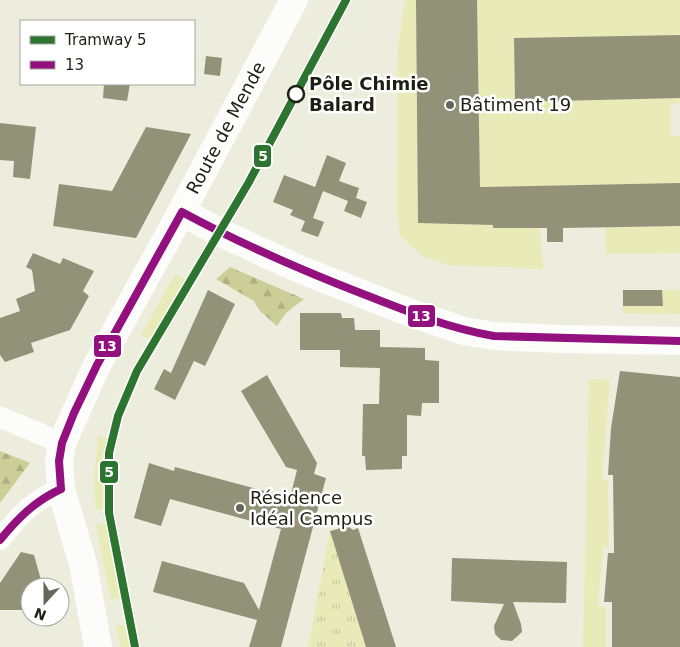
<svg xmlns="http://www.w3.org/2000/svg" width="680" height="647" font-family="'DejaVu Sans',sans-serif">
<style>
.green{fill:#e8ebb8}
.forest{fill:url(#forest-firs)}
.park{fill:url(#park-tufts)}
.building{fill:#919277}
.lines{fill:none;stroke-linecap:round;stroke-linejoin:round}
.minor{stroke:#fcfcfa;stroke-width:21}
.tertiary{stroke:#fcfcfa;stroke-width:28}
.secondary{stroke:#fcfcfa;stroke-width:28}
.bus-1-casing{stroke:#fff;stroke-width:11}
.bus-1{stroke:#93117e;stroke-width:8}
.tram-1-casing{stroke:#fff;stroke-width:11}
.tram-1{stroke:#2d7431;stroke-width:8}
.stop-dot{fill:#fff;stroke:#1e1f14;stroke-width:2.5}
.poi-dot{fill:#66675a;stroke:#fff;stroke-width:2}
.labels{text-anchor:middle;stroke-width:5;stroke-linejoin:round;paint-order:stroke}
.stop-label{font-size:18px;font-weight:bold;fill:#1e1f14;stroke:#fff;text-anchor:start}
.poi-label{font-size:18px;fill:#1e1f14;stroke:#fff;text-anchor:start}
.street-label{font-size:18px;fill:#1e1f14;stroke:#fff}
.line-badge{stroke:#fff;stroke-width:2}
.badge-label{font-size:14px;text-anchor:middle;font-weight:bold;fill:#fff}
</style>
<defs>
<pattern id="forest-firs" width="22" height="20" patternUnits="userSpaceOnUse" patternTransform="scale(1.25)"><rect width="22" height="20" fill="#ccce98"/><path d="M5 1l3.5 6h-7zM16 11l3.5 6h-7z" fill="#afb082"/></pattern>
<pattern id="park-tufts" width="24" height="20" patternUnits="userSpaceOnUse" patternTransform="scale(1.25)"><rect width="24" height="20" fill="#e8ebb8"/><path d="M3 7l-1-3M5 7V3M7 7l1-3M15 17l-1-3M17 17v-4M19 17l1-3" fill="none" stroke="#c7c99d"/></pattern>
</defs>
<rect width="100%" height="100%" fill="#eceddd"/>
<path class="green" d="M405,0H416L418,222L480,225L477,0H680V35L514,38L515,102L680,98V103L671,104V136H680V183L493,187V228H540L543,269L449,265L424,257L400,236L397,211L398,46Z
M680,226V253L605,254L606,227Z
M175,274L191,282L157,343L141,335Z
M662,290H680V314L623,313V306H662Z
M589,379L610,380L602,478L608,480L609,547H603L598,606L606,607V647H583Z
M98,436L116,440L111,469L112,507L96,510L94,481Z
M114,521L128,595L111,600L96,525Z
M135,624L140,647H121L116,626Z"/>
<path class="forest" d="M230,267L304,299L286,313L277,326L259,310L254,301L216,279Z
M0,451L30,463L0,503Z"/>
<path class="park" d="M330,531L366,647H308Z"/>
<path class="building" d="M416,0H477L480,187L680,183V226L563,228V242H547V228H493V225L418,223Z
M680,35V98L515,102L514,38Z
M206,56L222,58L220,76L204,74Z
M104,84H130L127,101L103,98Z
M0,123L36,127L30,179L13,177L14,161L0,160Z
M146,127L191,134L136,238L53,226L59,184L112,191Z
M327,155L346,163L339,181L359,188L356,198L367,202L361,218L344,211L348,201L323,191L313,218L324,222L318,237L301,231L305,221L290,215L293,210L273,202L284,175L315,187Z
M33,253L60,264L63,258L94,271L83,291L89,296L70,330L31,343L34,352L5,362L0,355V318L20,311L16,299L35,291L32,270L26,267Z
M208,290L235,304L205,366L194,361L175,400L154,389L164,369L171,373Z
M623,290H662L663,306H623Z
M300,313H341L342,318H354L355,330H380V347L425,348V360L439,361V403H422L421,416L407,415V456H402V469L366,470L365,456H362L363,404H379L380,368L340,367V350H300Z
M620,371L680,377V647H612V602H604L608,553H614L613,475H608L611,428Z
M267,375L317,463L314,474L326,478L281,647H249L257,620L153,592L162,561L244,583L259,610L281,529L170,499L161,526L134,518L149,463L174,471L175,467L290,498L297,470L286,467L241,391Z
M344,523L353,530L358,528L396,647H366L330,531L338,529Z
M21,552L34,555L43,587H30V610H0V583Z
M452,558L567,562L566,603L513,602L521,624L522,632L512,641L501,640L495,634L494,626L504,604L451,601Z"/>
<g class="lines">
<path class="minor" d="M0,417L62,443
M0,540C20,515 31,501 61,489"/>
<path class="tertiary" d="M182,212L221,233L299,269L408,312L464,331L494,336L561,339L680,341"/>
<path class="secondary" d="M98,647L83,564L61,489L59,461L62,443L97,365L169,235L294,0"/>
<g class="bus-1-casing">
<path id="bus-1" d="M182,212C241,244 301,270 363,294C406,311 448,328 494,336L680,341
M61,489L59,461L62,443L74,413L97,365L182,212
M0,540C18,518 35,501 61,489"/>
</g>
<use href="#bus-1" class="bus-1"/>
<g class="tram-1-casing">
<path id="tram-1" d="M135,647L109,513V453L118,416L137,371L249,182L346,0"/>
</g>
<use href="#tram-1" class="tram-1"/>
</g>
<circle class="stop-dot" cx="296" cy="94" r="8"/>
<g class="poi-dot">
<circle cx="450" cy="105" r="5"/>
<circle cx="240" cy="508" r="5"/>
</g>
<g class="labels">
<g class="stop-label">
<text x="309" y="90">Pôle Chimie<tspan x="309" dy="21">Balard</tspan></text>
</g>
<g class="poi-label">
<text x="460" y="111">Bâtiment 19</text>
<text x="250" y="504">Résidence<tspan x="250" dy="21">Idéal Campus</tspan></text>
</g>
<g class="street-label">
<text transform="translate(226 128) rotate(-62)" y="6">Route de Mende</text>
</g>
</g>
<g class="line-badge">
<rect x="253" y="144" width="19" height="24" rx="5" fill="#2d7431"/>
<rect x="407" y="304" width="29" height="24" rx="5" fill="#93117e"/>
<rect x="93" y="334" width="29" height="24" rx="5" fill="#93117e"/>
<rect x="99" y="460" width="20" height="24" rx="5" fill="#2d7431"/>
</g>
<g class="badge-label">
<text x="263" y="161">5</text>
<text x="421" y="321">13</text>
<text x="107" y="351">13</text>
<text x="109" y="477">5</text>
</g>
<rect x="20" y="20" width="175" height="65" fill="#ffffff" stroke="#a5a5a1"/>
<rect x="30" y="36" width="25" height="8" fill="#2d7431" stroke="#a5a5a1"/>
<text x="65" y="45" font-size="15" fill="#1e1f14">Tramway 5</text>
<rect x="30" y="61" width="25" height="8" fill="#93117e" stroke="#a5a5a1"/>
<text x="65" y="70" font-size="15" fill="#1e1f14">13</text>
<g transform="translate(45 602) rotate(201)"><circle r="24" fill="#ffffff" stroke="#a5a5a1"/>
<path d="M0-4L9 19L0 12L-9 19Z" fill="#66675a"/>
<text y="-8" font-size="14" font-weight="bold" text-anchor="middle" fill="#1e1f14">N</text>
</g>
</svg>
